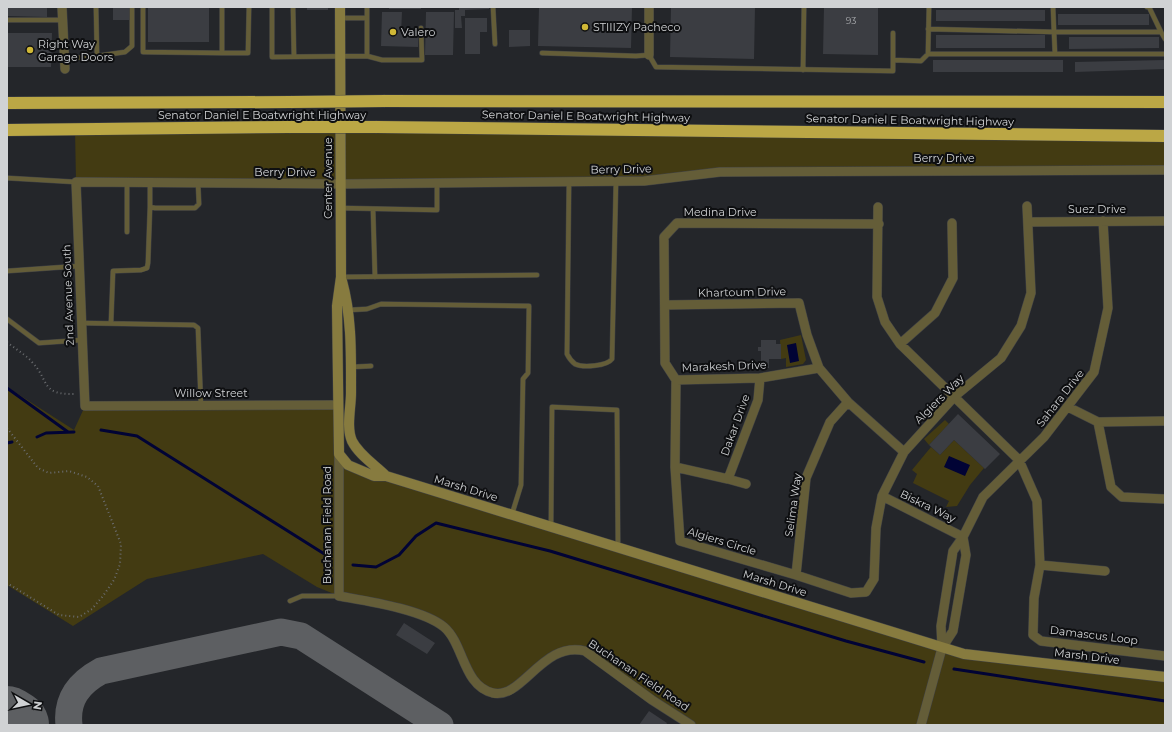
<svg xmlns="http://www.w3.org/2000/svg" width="1172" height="732" font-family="Montserrat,sans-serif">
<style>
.green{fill:#433b12}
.water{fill:#010335}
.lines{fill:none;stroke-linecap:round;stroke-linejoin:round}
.stream{stroke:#010335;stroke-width:3}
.taxiway{stroke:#5d5f62;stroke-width:27}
.runway{stroke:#5d5f62;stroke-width:68}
.building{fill:#3b3d42}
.lane-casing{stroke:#404245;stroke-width:5.5}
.street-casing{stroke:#404245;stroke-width:10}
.secondary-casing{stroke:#404245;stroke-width:11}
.highway-casing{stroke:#404245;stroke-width:13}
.path{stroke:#6b6d70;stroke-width:2;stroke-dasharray:1 3;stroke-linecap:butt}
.lane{stroke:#645d38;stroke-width:4.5}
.street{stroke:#645d38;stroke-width:9}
.secondary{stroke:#877b3f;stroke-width:10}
.highway{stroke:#bba745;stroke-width:12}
.highway-bridge-casing{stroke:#404245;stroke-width:13;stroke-linecap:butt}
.highway-bridge{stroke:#bba745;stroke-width:12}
.poi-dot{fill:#d0b836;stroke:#0e0f11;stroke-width:1.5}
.labels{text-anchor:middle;stroke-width:4;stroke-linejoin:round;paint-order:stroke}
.number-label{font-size:9px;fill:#abadb0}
.poi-label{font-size:11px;fill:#d0d2d4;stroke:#0e0f11;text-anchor:start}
.street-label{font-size:11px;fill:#d0d2d4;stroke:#0e0f11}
</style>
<rect width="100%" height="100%" fill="#24262a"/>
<path class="green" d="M75,129L1165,136V170L721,172L657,181L76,182Z
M801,335L806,360L803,364L786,367V358L781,359L780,340Z
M7,387L74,430L85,406L338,405L344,456L348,465L374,476H386L964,654L1165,677V725H691L652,700L585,651C554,643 529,676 505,692L495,694L489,692L474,680L451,633L442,625L388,605L339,596L317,587L263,554L147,579L73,626L7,585Z
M945,420L949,424L929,445L924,439Z
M954,440L984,468L970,485L957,506L946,507L949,501L913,483L917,474L912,470L931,447L940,455Z"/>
<path class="water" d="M796,343L799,361L790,363L787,345Z
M949,456L970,465L965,476L944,467Z"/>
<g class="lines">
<path class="stream" d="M7,388L68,432
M101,430L137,436L326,555
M37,437L46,433L74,432
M7,443L12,442
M353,565L376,567L399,555L416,536L436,523L550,551L846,641L924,662
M954,669L1165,701"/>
<path class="taxiway" d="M69,725C66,699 79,683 101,671L281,632L301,636L440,725"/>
<path class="runway" d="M7,720L15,725"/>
</g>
<path class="building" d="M8,7H47V17L8,16Z
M113,7H129V20H113Z
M148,7H209V42H148Z
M307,7H328V10H307Z
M389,7H421V9H389Z
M459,7H489V9L465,10V16H461L462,28H455V10H459Z
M539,7H632L631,48L538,46Z
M671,7H755L754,59L670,57Z
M824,7H878V55L823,54Z
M936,10H1045V21H936Z
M382,12H402L401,34H418V47L381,46Z
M426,12H454L453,55H425Z
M1058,14H1149V25H1058Z
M465,18H487V32H480V54H465Z
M509,30H530V46L509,47Z
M8,33H52L51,67H8Z
M936,35H1045V48H936Z
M1069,37H1159V48L1069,49Z
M933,60H1063V72H933Z
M1165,60V69L1075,72V62Z
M761,340H776V344H781V359H769V368H761V351H758V347H761Z
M958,414L1000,454L985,469L954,440L940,455L929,445Z
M404,623L435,643L427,654L396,635Z
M649,711L667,723L666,725H639Z"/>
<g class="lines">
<g class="lane-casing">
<path id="lane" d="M143,7V52L222,53
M222,7V53H248L249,7
M272,7V57L367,56
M293,7L294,57
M367,7V56L382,60H422L421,28
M493,7L495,44
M1147,7H1149L1161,32
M340,18H367
M7,20H62
M928,29L1054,32L1053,7
M542,53L636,56L649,55L656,67L893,71V33
M928,54L929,7
M1055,54L1054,32H1161L1165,39
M97,56L125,52L132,46V7
M64,59L97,56L96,7
M893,60L921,61L928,54H1165
M803,70L804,7
M7,178L76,182
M569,182L567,354C569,358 571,361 575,364C583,368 607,366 612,359L616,181
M127,183V232
M150,183V207L155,208H195L199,204L198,183
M340,208L437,210V183
M373,209L375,277
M7,271L79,266
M341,277L537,275
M349,310L367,309L381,304L529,306L528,373L523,379L521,485L512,514
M7,319L39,343L82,340
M81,323L194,325L198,328L201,406
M111,323L113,271L141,270L147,268L148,263L150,207
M351,367L371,366
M551,526L552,407L617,410L618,547
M290,601L302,596H339"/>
</g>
<g class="street-casing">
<path id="street" d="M62,7L65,69
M649,55V7
M878,207L877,297L885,322L900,344L1019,460L1037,501L1040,565L1034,598L1033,635L1041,641L1165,656
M1029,222L1165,221
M665,305L799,303L807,335L819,368L848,402L904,452
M900,344L935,313L953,278L952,223
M676,380L675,467L680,541L796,575L851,593L866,592L874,579L876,528L882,496L904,452L955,396L1001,358L1021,326L1031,293L1027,206
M676,380L665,363L664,237L677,223L879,224
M676,380L760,378L819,368
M338,405L85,406L76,182L340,184L644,181L720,172L1165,170
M1068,407L1098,422L1165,421
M1098,422L1111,487L1122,497L1165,499
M339,454V596C366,601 422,609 444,627C464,644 463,686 493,693C522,700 543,640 585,651L652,700L691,725
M675,467L728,479L758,400L760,378
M728,479L746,484
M882,496L963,537L983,497L1044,437L1094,372L1108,308L1103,221
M1040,565L1105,571
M796,575L806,478L830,422L848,402
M921,725L942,648L941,626L953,551L963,537L966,555L953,631L942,648"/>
</g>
<g class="secondary-casing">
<path id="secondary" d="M340,7L341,277L337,306L339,454L348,465L374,476H386L964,654L1165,677
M342,281C352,317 351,355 351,393C351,408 346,427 352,441C359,455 375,465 386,476"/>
</g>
<g class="highway-casing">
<path id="highway" d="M385,101L1165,102
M7,103L291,102
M377,127L1165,136
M7,130L289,127"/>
</g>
<path class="path" d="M7,342C15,349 25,354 32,362C50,381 40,395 75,394
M7,428L38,468L49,473L69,471L87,477L98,486L121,544L120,564L114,580L103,596L92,609L79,617L59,615L7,583"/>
<use href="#lane" class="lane"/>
<use href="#street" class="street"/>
<use href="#secondary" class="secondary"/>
<use href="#highway" class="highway"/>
<g class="highway-bridge-casing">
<path id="highway-bridge" d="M291,102L385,101
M289,127H377"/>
</g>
<use href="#highway-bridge" class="highway-bridge"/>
</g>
<g class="poi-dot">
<circle cx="585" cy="27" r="4"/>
<circle cx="393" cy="32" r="4"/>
<circle cx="30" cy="50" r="4"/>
</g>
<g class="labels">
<g class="number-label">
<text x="851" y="24">93</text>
</g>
<g class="poi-label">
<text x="593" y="31">STIIIZY Pacheco</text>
<text x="401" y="36">Valero</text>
<text x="38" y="48">Right Way<tspan x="38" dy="13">Garage Doors</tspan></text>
</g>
<g class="street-label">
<text x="262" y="119">Senator Daniel E Boatwright Highway</text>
<text transform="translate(586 116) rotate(1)" y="4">Senator Daniel E Boatwright Highway</text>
<text transform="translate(910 120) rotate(1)" y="4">Senator Daniel E Boatwright Highway</text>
<text x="944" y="162">Berry Drive</text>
<text transform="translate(621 169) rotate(-1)" y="4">Berry Drive</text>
<text x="285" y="176">Berry Drive</text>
<text transform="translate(328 178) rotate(-90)" y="4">Center Avenue</text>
<text x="1097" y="213">Suez Drive</text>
<text x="720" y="216">Medina Drive</text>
<text transform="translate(742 292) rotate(-1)" y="4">Khartoum Drive</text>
<text transform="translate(68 295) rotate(-92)" y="4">2nd Avenue South</text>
<text transform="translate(724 366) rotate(-2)" y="4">Marakesh Drive</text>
<text x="211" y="397">Willow Street</text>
<text transform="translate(1060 398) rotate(-52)" y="4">Sahara Drive</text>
<text transform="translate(939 399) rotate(-45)" y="4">Algiers Way</text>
<text transform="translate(735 425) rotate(-70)" y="4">Dakar Drive</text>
<text transform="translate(466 488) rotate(17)" y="4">Marsh Drive</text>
<text transform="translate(793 505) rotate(-82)" y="4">Selima Way</text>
<text transform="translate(928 506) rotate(26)" y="4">Biskra Way</text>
<text transform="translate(327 525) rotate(-90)" y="4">Buchanan Field Road</text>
<text transform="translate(722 541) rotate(17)" y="4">Algiers Circle</text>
<text transform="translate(775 583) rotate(17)" y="4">Marsh Drive</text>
<text transform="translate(1094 635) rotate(7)" y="4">Damascus Loop</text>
<text transform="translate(1087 656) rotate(7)" y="4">Marsh Drive</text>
<text transform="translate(639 675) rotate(34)" y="4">Buchanan Field Road</text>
</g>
</g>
<rect width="1172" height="732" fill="none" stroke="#d0d2d4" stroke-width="16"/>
<g transform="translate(28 704) rotate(99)" stroke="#0e0f11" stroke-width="3" paint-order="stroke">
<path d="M0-3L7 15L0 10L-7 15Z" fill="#d0d2d4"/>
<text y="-6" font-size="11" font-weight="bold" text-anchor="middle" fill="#d0d2d4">N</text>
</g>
</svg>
